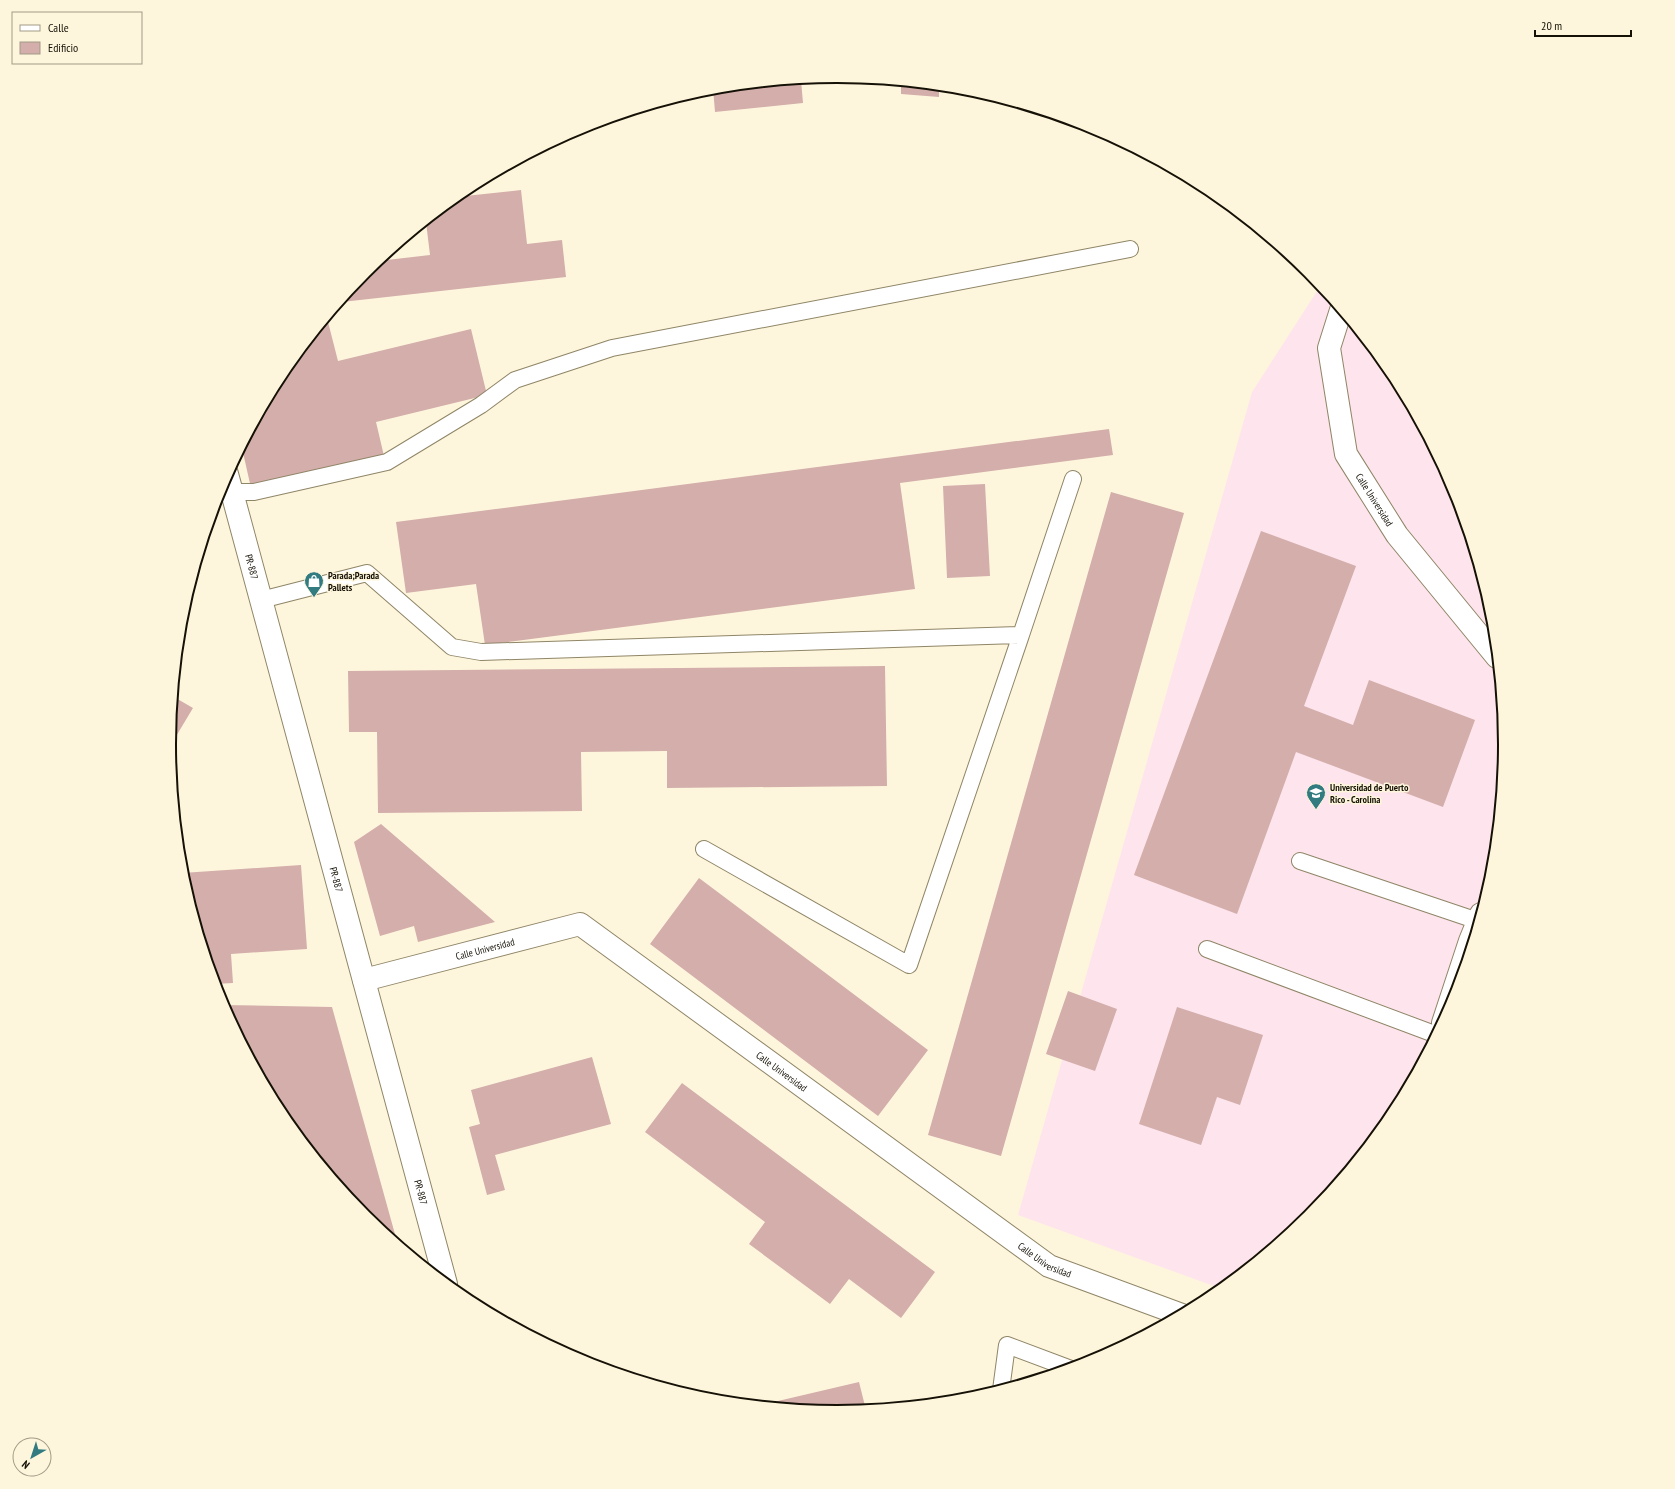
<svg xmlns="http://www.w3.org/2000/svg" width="1675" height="1489" font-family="'PT Sans Narrow',sans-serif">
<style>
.education{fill:#fee4ec}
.building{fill:#d3aeab}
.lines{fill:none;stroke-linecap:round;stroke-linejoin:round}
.lane-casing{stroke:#8f8567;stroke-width:18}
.street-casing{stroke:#8f8567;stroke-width:24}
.secondary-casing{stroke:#8f8567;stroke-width:24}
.lane{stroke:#fff;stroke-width:16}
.street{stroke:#fff;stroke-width:22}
.secondary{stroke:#fff;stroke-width:22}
.labels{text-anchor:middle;stroke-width:3;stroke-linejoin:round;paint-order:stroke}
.street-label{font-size:10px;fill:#151106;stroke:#fef6dc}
.poi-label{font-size:10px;font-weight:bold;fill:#151106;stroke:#fef6dc;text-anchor:start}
.rim{fill:none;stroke:#151106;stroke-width:2}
</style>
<rect width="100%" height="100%" fill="#fef6dc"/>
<path class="education" d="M1321,285L1393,373L1455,489L1493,614L1506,745L1493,875L1455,1001L1393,1116L1310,1217L1222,1289L1018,1215L1252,392Z"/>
<path class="building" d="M801,80L803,103L715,112L713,88Z
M901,82L939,86V97L901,94Z
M521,190L527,244L562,240L566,277L342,302V300L365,272L378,261L430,255L426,222L456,197Z
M327,318L338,361L471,329L487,395L376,422L384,456L251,488L242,448L282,373Z
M1109,429L1113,455L900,483L915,589L485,645L476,584L406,593L396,522Z
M985,484L990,576L947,578L943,486Z
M1111,492L1184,513L1001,1156L928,1135Z
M1261,531L1356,566L1304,706L1353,725L1369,680L1475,720L1443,807L1296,752L1237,914L1134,875Z
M885,666L887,786L667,788V751L581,752L582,811L378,813L377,732H349L348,671Z
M174,697L193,708L169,748V744Z
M381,824L495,922L418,942L414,926L380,936L354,842Z
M301,865L307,949L231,954L233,983L215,984L182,873Z
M699,878L928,1050L878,1116L650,944Z
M1068,991L1117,1009L1095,1071L1046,1054Z
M222,1005L332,1007L398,1245L365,1217L282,1116Z
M1177,1007L1263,1035L1240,1105L1217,1097L1201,1145L1139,1124Z
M592,1057L611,1124L495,1155L505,1190L487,1195L469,1127L480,1124L471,1090Z
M682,1083L935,1272L901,1318L849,1279L830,1304L749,1244L765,1222L645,1132Z
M859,1382L866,1410L837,1413L761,1405Z"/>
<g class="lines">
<g class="lane-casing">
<path id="lane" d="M233,492H254L387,462L481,405L515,380L612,348L1130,249
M261,600L367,573L452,647L481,652L1021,635L909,965L704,849
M1021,635L1073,479
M1300,861L1478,921
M1207,949L1437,1035
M1001,1390L1007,1345L1071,1369"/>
</g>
<g class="street-casing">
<g id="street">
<path id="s1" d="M1341,310L1329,348L1346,454L1397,535L1497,657"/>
<path id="s2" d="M364,980L580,924L1049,1266L1182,1315"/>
<path d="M1443,1023L1470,941L1481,914"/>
</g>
</g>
<g class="secondary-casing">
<g id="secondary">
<path id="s3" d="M227,474L446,1284"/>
</g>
</g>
<use href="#lane" class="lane"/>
<use href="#street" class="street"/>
<use href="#secondary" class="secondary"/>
</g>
<defs>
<g id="shop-pin" transform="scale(1)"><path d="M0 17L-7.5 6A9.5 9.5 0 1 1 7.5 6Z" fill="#327b80" stroke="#fef6dc"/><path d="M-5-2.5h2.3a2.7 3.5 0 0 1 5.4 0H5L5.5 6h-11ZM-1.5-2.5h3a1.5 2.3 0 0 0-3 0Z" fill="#fff"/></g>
<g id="university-pin" transform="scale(1)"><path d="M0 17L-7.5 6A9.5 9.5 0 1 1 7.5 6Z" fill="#327b80" stroke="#fef6dc"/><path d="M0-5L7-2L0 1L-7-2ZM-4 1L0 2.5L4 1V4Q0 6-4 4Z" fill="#fff"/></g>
</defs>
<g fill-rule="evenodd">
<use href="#shop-pin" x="314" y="581"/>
<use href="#university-pin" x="1316" y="793"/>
</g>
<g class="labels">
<g class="street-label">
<text dy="4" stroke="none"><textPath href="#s1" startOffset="201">Calle Universidad</textPath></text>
<text dy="4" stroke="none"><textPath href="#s3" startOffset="96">PR-887</textPath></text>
<text dy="4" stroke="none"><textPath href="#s3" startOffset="420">PR-887</textPath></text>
<text dy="4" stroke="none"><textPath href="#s2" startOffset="125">Calle Universidad</textPath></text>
<text dy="4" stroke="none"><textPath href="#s2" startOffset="473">Calle Universidad</textPath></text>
<text dy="4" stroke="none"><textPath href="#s3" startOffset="744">PR-887</textPath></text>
<text dy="4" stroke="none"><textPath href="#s2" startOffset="797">Calle Universidad</textPath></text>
</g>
<g class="poi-label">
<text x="328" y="579">Parada;Parada<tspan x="328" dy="12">Pallets</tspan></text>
<text x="1330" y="791">Universidad de Puerto<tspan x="1330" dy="12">Rico - Carolina</tspan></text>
</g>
</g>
<path d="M0 0H1675V1489H0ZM176 744a661 661 0 1 1 1322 0a661 661 0 1 1-1322 0Z" fill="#fef6dc" fill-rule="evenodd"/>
<path class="rim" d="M176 744a661 661 0 1 1 1322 0a661 661 0 1 1-1322 0Z"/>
<rect x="12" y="12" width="130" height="52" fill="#fef6dc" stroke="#a19a86"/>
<rect x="20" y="25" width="20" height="6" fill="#ffffff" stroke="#a19a86"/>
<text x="48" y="32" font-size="12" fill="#151106">Calle</text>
<rect x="20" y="42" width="20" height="12" fill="#d3aeab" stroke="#a19a86"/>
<text x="48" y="52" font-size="12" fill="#151106">Edificio</text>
<g transform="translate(32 1457) rotate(219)"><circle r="19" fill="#fef6dc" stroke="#a19a86"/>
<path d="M0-3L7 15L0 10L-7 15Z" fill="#327b80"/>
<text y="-6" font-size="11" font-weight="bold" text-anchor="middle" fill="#151106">N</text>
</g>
<path d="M1535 30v6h96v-6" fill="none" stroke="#151106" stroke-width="2"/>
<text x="1541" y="30" font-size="12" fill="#151106" stroke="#fef6dc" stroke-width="3" paint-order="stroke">20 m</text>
</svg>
